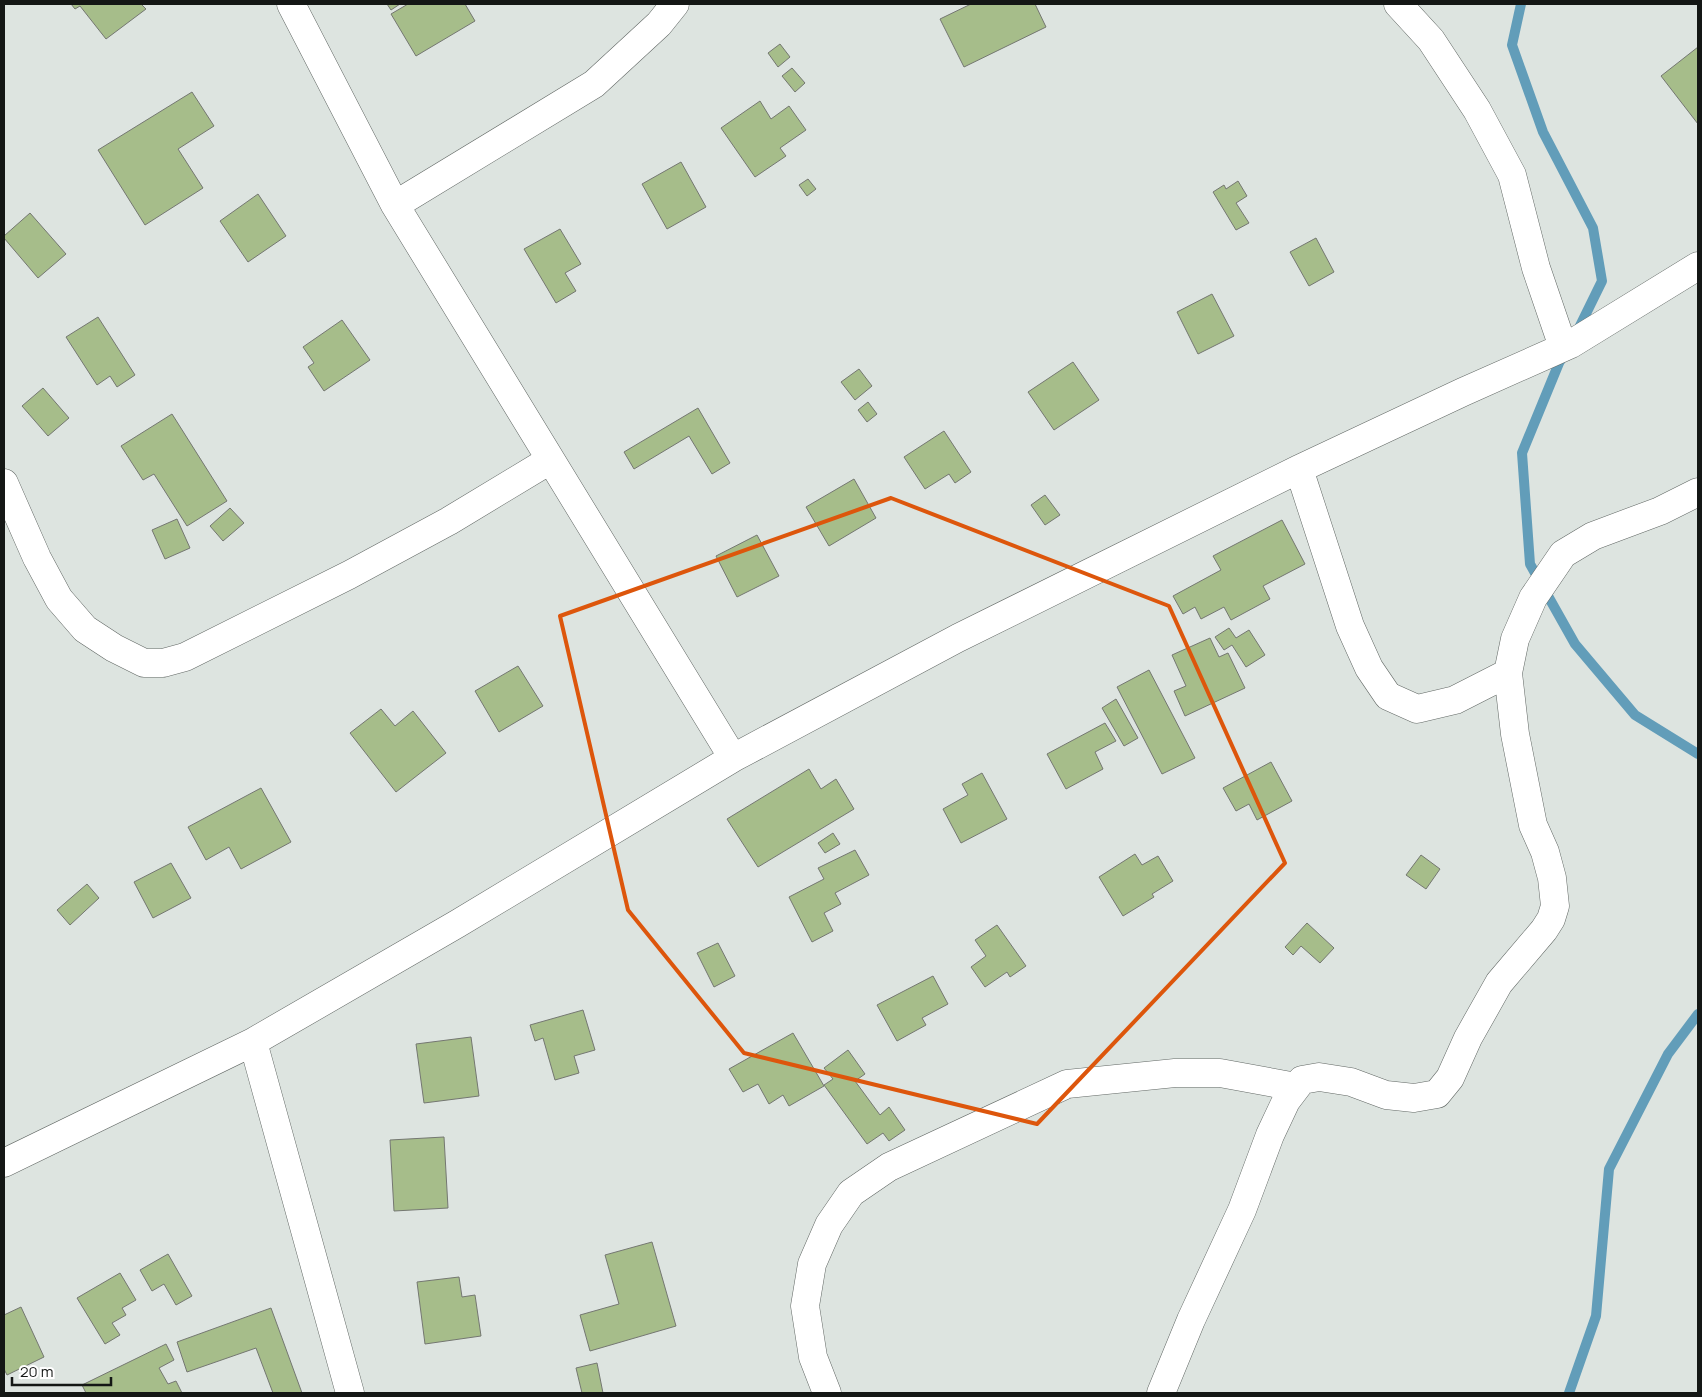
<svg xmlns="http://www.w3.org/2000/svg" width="1702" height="1397" font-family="Manrope,sans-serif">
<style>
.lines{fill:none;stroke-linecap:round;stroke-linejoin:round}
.stream{stroke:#629db9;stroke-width:10}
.building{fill:#a6bd8a;stroke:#747771}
.street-casing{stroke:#626865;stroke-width:29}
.street{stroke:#fff;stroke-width:28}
.marked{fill:none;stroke:#dd560c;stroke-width:4;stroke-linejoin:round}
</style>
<rect width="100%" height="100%" fill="#dde4e0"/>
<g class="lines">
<path class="stream" d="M1521,4L1512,45L1543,132L1593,228L1602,281L1577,332
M1565,353L1559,363L1522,453L1530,564L1575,644L1635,715L1698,754
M1569,1393L1596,1316L1609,1169L1668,1054L1698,1014"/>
</g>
<path class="building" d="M71,4H141L146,9L106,39L80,6L75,9Z
M387,4H400L391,10Z
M408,4H465L475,21L416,56L391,14Z
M971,4H1035L1046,27L964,67L940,19Z
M780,44L790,57L778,67L768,53Z
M1698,47V124L1661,76Z
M792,68L805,83L795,92L782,76Z
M192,92L214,126L178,149L203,188L145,225L98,150Z
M760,101L771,119L789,106L806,130L780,148L786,156L755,177L721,128Z
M681,162L706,207L667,229L642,184Z
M808,179L816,189L807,196L799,185Z
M1238,181L1247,196L1236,203L1249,223L1236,230L1213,192L1224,185L1226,189Z
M258,194L286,236L248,262L220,221Z
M30,213L66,254L38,278L4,238V236Z
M560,229L581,264L565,273L576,291L556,303L524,249Z
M1316,238L1334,272L1309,286L1290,252Z
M1212,294L1234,336L1198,354L1177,312Z
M98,317L135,375L117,387L110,376L97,385L66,337Z
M342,320L370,360L324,391L308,367L314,363L303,347Z
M1073,362L1099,400L1054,430L1028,392Z
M859,369L872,386L855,400L841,382Z
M43,388L69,418L48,436L22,406Z
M868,402L877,414L867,422L858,410Z
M698,408L730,463L712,474L689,436L634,469L624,452Z
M172,414L227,501L187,526L154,474L143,480L121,446Z
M944,431L971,472L955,483L949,474L925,489L904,457Z
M854,479L876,518L829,546L806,507Z
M1045,495L1060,515L1045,525L1031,505Z
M230,508L244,523L223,541L210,526Z
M177,519L190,548L165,559L152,530Z
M1282,520L1305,564L1263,586L1270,599L1231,620L1224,607L1201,619L1195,607L1183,614L1173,596L1221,570L1213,556Z
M757,535L779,576L737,597L716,556Z
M1229,628L1236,638L1249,630L1265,655L1246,667L1232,645L1224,650L1215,637Z
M1210,638L1219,657L1228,653L1245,688L1185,716L1174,691L1186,686L1172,655Z
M518,666L543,706L499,732L475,691Z
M1149,670L1195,758L1162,774L1117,687Z
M1116,699L1138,738L1124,746L1102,708Z
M381,709L395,726L413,711L446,753L396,792L350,733Z
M1105,723L1116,741L1095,752L1103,769L1066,789L1047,754Z
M1271,762L1292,801L1257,820L1249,804L1236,811L1223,788Z
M809,769L821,789L836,779L854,809L758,867L727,819Z
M982,773L1007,819L961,843L943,809L968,795L962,784Z
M261,788L291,842L241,869L229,847L206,860L188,827Z
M833,833L840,844L825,853L818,843Z
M855,850L869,875L835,893L841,904L824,913L833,931L812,942L789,897L824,879L818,868Z
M1135,854L1142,865L1158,856L1173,881L1152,894L1154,897L1123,916L1099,877Z
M1421,855L1440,869L1426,889L1406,875Z
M171,863L191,898L153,918L134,882Z
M87,884L99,898L70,925L57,910Z
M1307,923L1334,948L1320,963L1301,946L1293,955L1285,947Z
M997,925L1026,966L1010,977L1007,972L985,987L971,967L986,956L975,940Z
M718,943L735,976L714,987L697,953Z
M933,976L948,1004L922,1018L926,1025L897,1041L877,1005Z
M583,1010L595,1050L574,1056L579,1073L555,1080L543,1038L535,1041L530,1025Z
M793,1033L824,1086L789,1106L783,1095L769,1104L758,1084L743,1092L729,1069Z
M471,1037L479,1096L424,1103L416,1044Z
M848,1050L865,1074L855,1081L880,1115L889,1107L905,1130L889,1141L883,1133L867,1144L824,1085L833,1079L824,1068Z
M444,1137L448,1208L394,1211L390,1140Z
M652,1242L676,1326L590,1351L580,1315L619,1304L605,1255Z
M168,1254L192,1296L176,1305L164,1284L152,1291L140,1270Z
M120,1273L136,1300L122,1308L126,1315L112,1323L120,1335L105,1344L77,1298Z
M459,1277L462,1297L475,1295L481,1336L425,1344L417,1282Z
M21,1307L44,1357L7,1375L4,1369V1315Z
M271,1308L302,1393H273L256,1348L187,1372L177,1342Z
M166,1344L174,1360L159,1368L168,1384L176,1381L182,1393H86L82,1385Z
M597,1363L603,1393H582L576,1368Z"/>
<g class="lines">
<g class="street-casing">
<path id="street" d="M291,4L395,205L733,758
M1398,4L1431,40L1477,110L1512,175L1536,268L1563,347
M395,205L594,84L659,24L675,4
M1299,469L1350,626L1369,668L1388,696L1417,709L1455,700L1508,673
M4,483L37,558L59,599L85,629L114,648L144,663H163L185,657L349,575L449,521L550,460
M253,1042L350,1393
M4,1163L253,1042L457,924L733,758L958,638L1299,469L1463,392L1571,344L1698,266
M827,1393L813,1357L805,1306L812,1264L829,1225L851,1193L889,1167L1067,1084L1175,1073H1220L1296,1087
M1161,1393L1191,1320L1242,1210L1270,1135L1286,1101L1302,1080L1319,1077L1351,1082L1386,1095L1414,1098L1437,1094L1450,1078L1468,1038L1499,983L1544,930L1551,919L1555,906L1552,878L1545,852L1533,825L1515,734L1508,673L1515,639L1533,598L1563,554L1593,536L1660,511L1698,492"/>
</g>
<use href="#street" class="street"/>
</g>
<path class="marked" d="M891,498L1169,606L1285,863L1037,1124L744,1053L628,910L560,616Z"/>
<rect width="1702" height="1397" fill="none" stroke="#141715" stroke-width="10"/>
<path d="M12 1377v8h99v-8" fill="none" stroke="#141715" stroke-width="2.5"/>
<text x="20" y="1377" font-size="15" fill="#141715" stroke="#ffffff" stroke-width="4" paint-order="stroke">20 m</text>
</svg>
